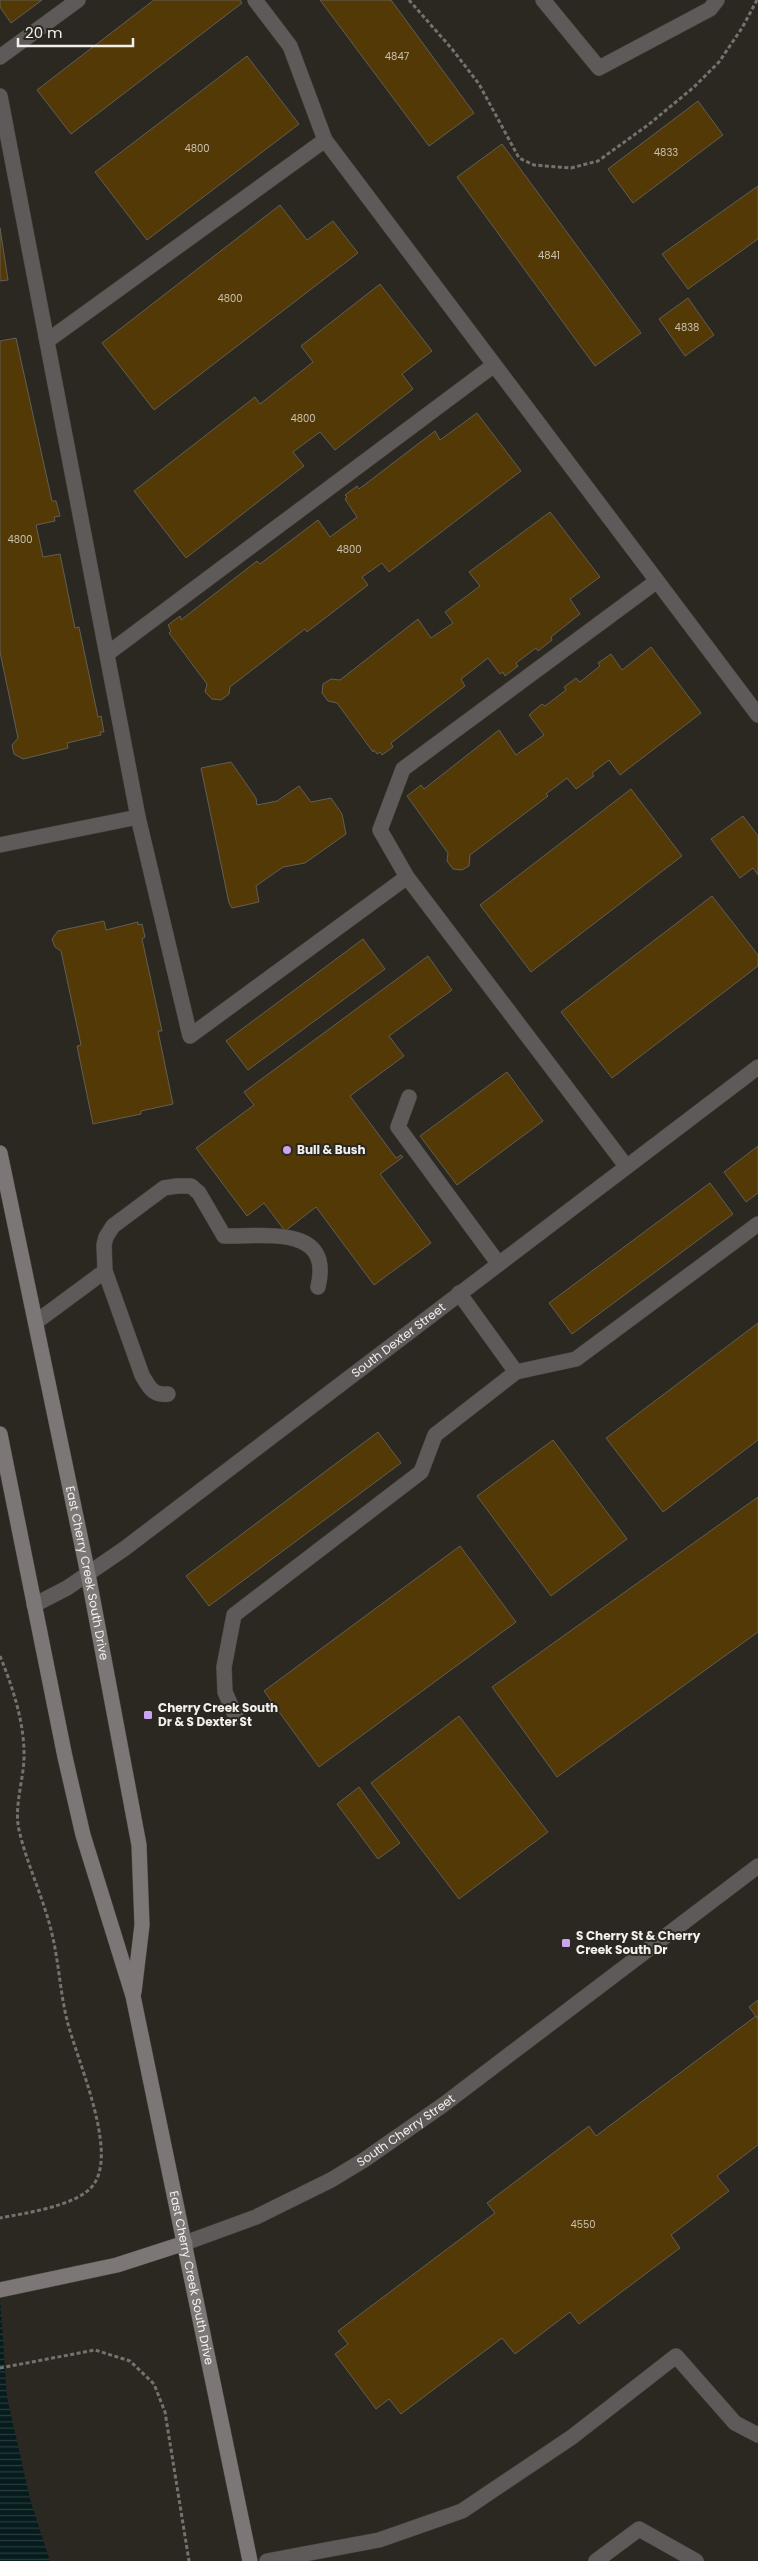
<svg xmlns="http://www.w3.org/2000/svg" width="758" height="2561" font-family="Poppins,sans-serif">
<style>
.water{fill:url(#water-rules)}
.building{fill:#533905;stroke:#625e57}
.lines{fill:none;stroke-linecap:round;stroke-linejoin:round}
.service-casing{stroke:#47443d;stroke-width:16}
.minor-casing{stroke:#47443d;stroke-width:16}
.tertiary-casing{stroke:#47443d;stroke-width:16}
.secondary-casing{stroke:#47443d;stroke-width:16}
.path{stroke:#74726c;stroke-width:3;stroke-dasharray:4 2.5;stroke-linecap:butt}
.service{stroke:#5e5a5a;stroke-width:15}
.minor{stroke:#5e5a5a;stroke-width:15}
.tertiary{stroke:#5e5a5a;stroke-width:15}
.secondary{stroke:#7c7676;stroke-width:15}
.poi-dot{fill:#c9a5ee;stroke:#2b2821;stroke-width:2}
.labels{text-anchor:middle;stroke-width:4;stroke-linejoin:round;paint-order:stroke}
.number-label{font-size:10px;fill:#cac2b2}
.poi-label{font-size:12px;font-weight:bold;fill:#f2f0ec;stroke:#2b2821;text-anchor:start}
.street-label{font-size:12px;fill:#f2f0ec;stroke:#2b2821}
</style>
<defs>
<pattern id="water-rules" width="6" height="5" patternUnits="userSpaceOnUse" patternTransform="scale(1.25)"><rect width="6" height="5" fill="#051b1c"/><path d="M0 2.5h6" fill="none" stroke="#2a3c3d"/></pattern>
</defs>
<rect width="100%" height="100%" fill="#2b2821"/>
<path class="water" d="M0,2297L7,2397L30,2499L50,2561H0Z"/>
<path class="building" d="M0,0H42L11,23L0,7Z
M154,0H240L242,3L71,134L37,90Z
M320,0H391L474,113L429,146Z
M247,56L299,124L147,240L95,172Z
M698,101L723,135L633,203L608,169Z
M502,144L641,333L595,366L457,177Z
M758,186V239L688,289L662,254Z
M280,205L307,240L333,221L358,253L154,410L102,343Z
M0,228L8,280L0,281Z
M380,284L432,351L402,374L413,389L335,450L320,432L293,452L304,466L186,558L134,491L255,397L260,404L313,362L301,346Z
M688,298L714,335L685,356L659,319Z
M16,338L52,501H56L60,516L54,517L55,521L36,525L43,557L60,554L75,628L79,627L98,717L101,716L104,732H100L101,735L67,743L68,748L23,759L14,754L12,745L18,738L0,652V341Z
M477,413L521,471L389,572L382,563L362,577L368,585L307,632L305,629L230,687L229,694L221,700L212,699L205,692L207,684L169,633L171,631L168,625L180,616L181,620L257,561L260,564L318,520L330,537L357,517L345,499L347,497L345,495L357,486L359,489L435,431L440,440Z
M550,512L600,577L570,599L580,614L551,637L552,640L538,651L536,648L516,663L518,666L505,676L503,672L500,674L488,658L461,679L465,686L391,743L393,747L382,755L380,752L377,754L374,750L373,752L337,703L328,701L322,693L323,684L331,679L340,680L418,619L431,638L453,623L445,612L480,586L469,572Z
M651,647L701,713L620,775L609,760L592,773L594,776L576,789L567,778L546,794L548,796L470,855L469,866L462,870L453,869L447,861L448,853L407,796L421,785L424,789L499,730L516,755L544,735L529,715L542,704L545,706L566,690L564,687L576,678L580,682L600,666L598,663L611,654L622,670Z
M231,762L256,798L257,805L277,801L299,786L311,802L331,798L342,814L346,834L305,863L283,867L256,886L259,902L232,908L229,903L201,768Z
M631,789L682,856L531,972L480,905Z
M743,816L758,836V875L753,868L740,878L711,839Z
M712,896L758,955V966L612,1078L561,1012Z
M104,921L106,930L138,922V925L142,924L145,937L142,939L162,1031H158L173,1104L141,1111V1114L93,1124L77,1046L81,1045L61,951L55,947L52,939L58,931Z
M363,939L385,969L248,1070L226,1041Z
M428,956L452,990L389,1036L404,1056L350,1096L396,1158L401,1155L403,1157L380,1174L431,1243L374,1285L316,1207L285,1231L264,1203L247,1216L196,1148L254,1105L244,1092Z
M507,1072L543,1121L457,1185L420,1136Z
M758,1146V1193L746,1202L724,1172Z
M710,1183L733,1214L572,1334L549,1303Z
M758,1323V1440L663,1512L606,1438Z
M378,1432L401,1463L209,1606L186,1576Z
M553,1440L627,1539L551,1596L477,1496Z
M758,1497V1632L557,1777L492,1687Z
M460,1546L516,1622L319,1767L264,1691Z
M459,1716L548,1832L459,1899L371,1783Z
M359,1787L400,1843L378,1859L337,1804Z
M758,2000V2019L749,2007Z
M756,2016L758,2019V2145L717,2176L729,2191L671,2235L680,2248L579,2324L570,2312L515,2354L502,2338L401,2414L389,2399L376,2409L335,2354L348,2344L338,2331L495,2213L487,2203L589,2126L596,2136Z"/>
<g class="lines">
<g class="service-casing">
<path id="service" d="M255,0L290,46L325,140
M0,57L78,0
M0,96L138,817L0,845
M47,341L325,140L758,715
M107,654L494,365
M138,817L190,1036L407,877L626,1166
M407,877L380,830L403,769L657,581
M409,1097L398,1127L498,1263
M36,1322L105,1271
M516,1372L576,1359L758,1224
M168,1394C153,1396 149,1387 142,1375L105,1271L104,1245L106,1237L113,1226L164,1188L177,1186H191L199,1193L224,1236C265,1237 333,1224 318,1287
M236,1717L225,1692L224,1667L234,1615L421,1472L435,1435L516,1372L459,1293
M267,2561L379,2540L462,2511L572,2437L676,2356L735,2423L758,2435
M596,2561L639,2529L696,2561"/>
</g>
<g class="minor-casing">
<g id="minor">
<path d="M543,0L599,68L710,9L717,0"/>
<path id="s1" d="M34,1605L67,1588L124,1549L758,1067"/>
</g>
</g>
<g class="tertiary-casing">
<g id="tertiary">
<path id="s2" d="M185,2243L256,2217L331,2180L364,2160L443,2105L758,1866"/>
</g>
</g>
<g class="secondary-casing">
<g id="secondary">
<path id="s3" d="M0,1153L88,1574L139,1845L142,1925L134,1992"/>
<path id="s4" d="M0,1434L65,1757L83,1835L133,1996L250,2561"/>
<path d="M0,2290L117,2265L185,2243"/>
</g>
</g>
<path class="path" d="M409,0L452,49L479,84L519,158L534,165L571,168L598,161L648,125L694,87L719,62L742,28L757,0
M0,1656C13,1688 25,1724 24,1759C23,1782 14,1807 19,1830C27,1865 44,1899 52,1934C59,1963 60,1992 67,2020C76,2058 118,2149 94,2184C79,2206 25,2213 0,2218
M0,2368L95,2350L130,2361L154,2384L165,2412L189,2561"/>
<use href="#service" class="service"/>
<use href="#minor" class="minor"/>
<use href="#tertiary" class="tertiary"/>
<use href="#secondary" class="secondary"/>
</g>
<g class="poi-dot">
<circle cx="287" cy="1150" r="5"/>
<rect x="143" y="1710" width="10" height="10" rx="2.5"/>
<rect x="561" y="1938" width="10" height="10" rx="2.5"/>
</g>
<g class="labels">
<g class="number-label">
<text x="397" y="60">4847</text>
<text x="197" y="152">4800</text>
<text x="666" y="156">4833</text>
<text x="549" y="259">4841</text>
<text x="230" y="302">4800</text>
<text x="687" y="331">4838</text>
<text x="303" y="422">4800</text>
<text x="20" y="543">4800</text>
<text x="349" y="553">4800</text>
<text x="583" y="2228">4550</text>
</g>
<g class="poi-label">
<text x="297" y="1154">Bull &amp; Bush</text>
<text x="158" y="1712">Cherry Creek South<tspan x="158" dy="14">Dr &amp; S Dexter St</tspan></text>
<text x="576" y="1940">S Cherry St &amp; Cherry<tspan x="576" dy="14">Creek South Dr</tspan></text>
</g>
<g class="street-label">
<text dy="4" stroke="none"><textPath href="#s1" startOffset="451">South Dexter Street</textPath></text>
<text dy="4" stroke="none"><textPath href="#s3" startOffset="429">East Cherry Creek South Drive</textPath></text>
<text dy="4" stroke="none"><textPath href="#s2" startOffset="249">South Cherry Street</textPath></text>
<text dy="4" stroke="none"><textPath href="#s4" startOffset="866">East Cherry Creek South Drive</textPath></text>
</g>
</g>
<path d="M18 38v8h115v-8" fill="none" stroke="#f2f0ec" stroke-width="2.5"/>
<text x="25" y="38" font-size="15" fill="#f2f0ec" stroke="#2b2821" stroke-width="4" paint-order="stroke">20 m</text>
</svg>
